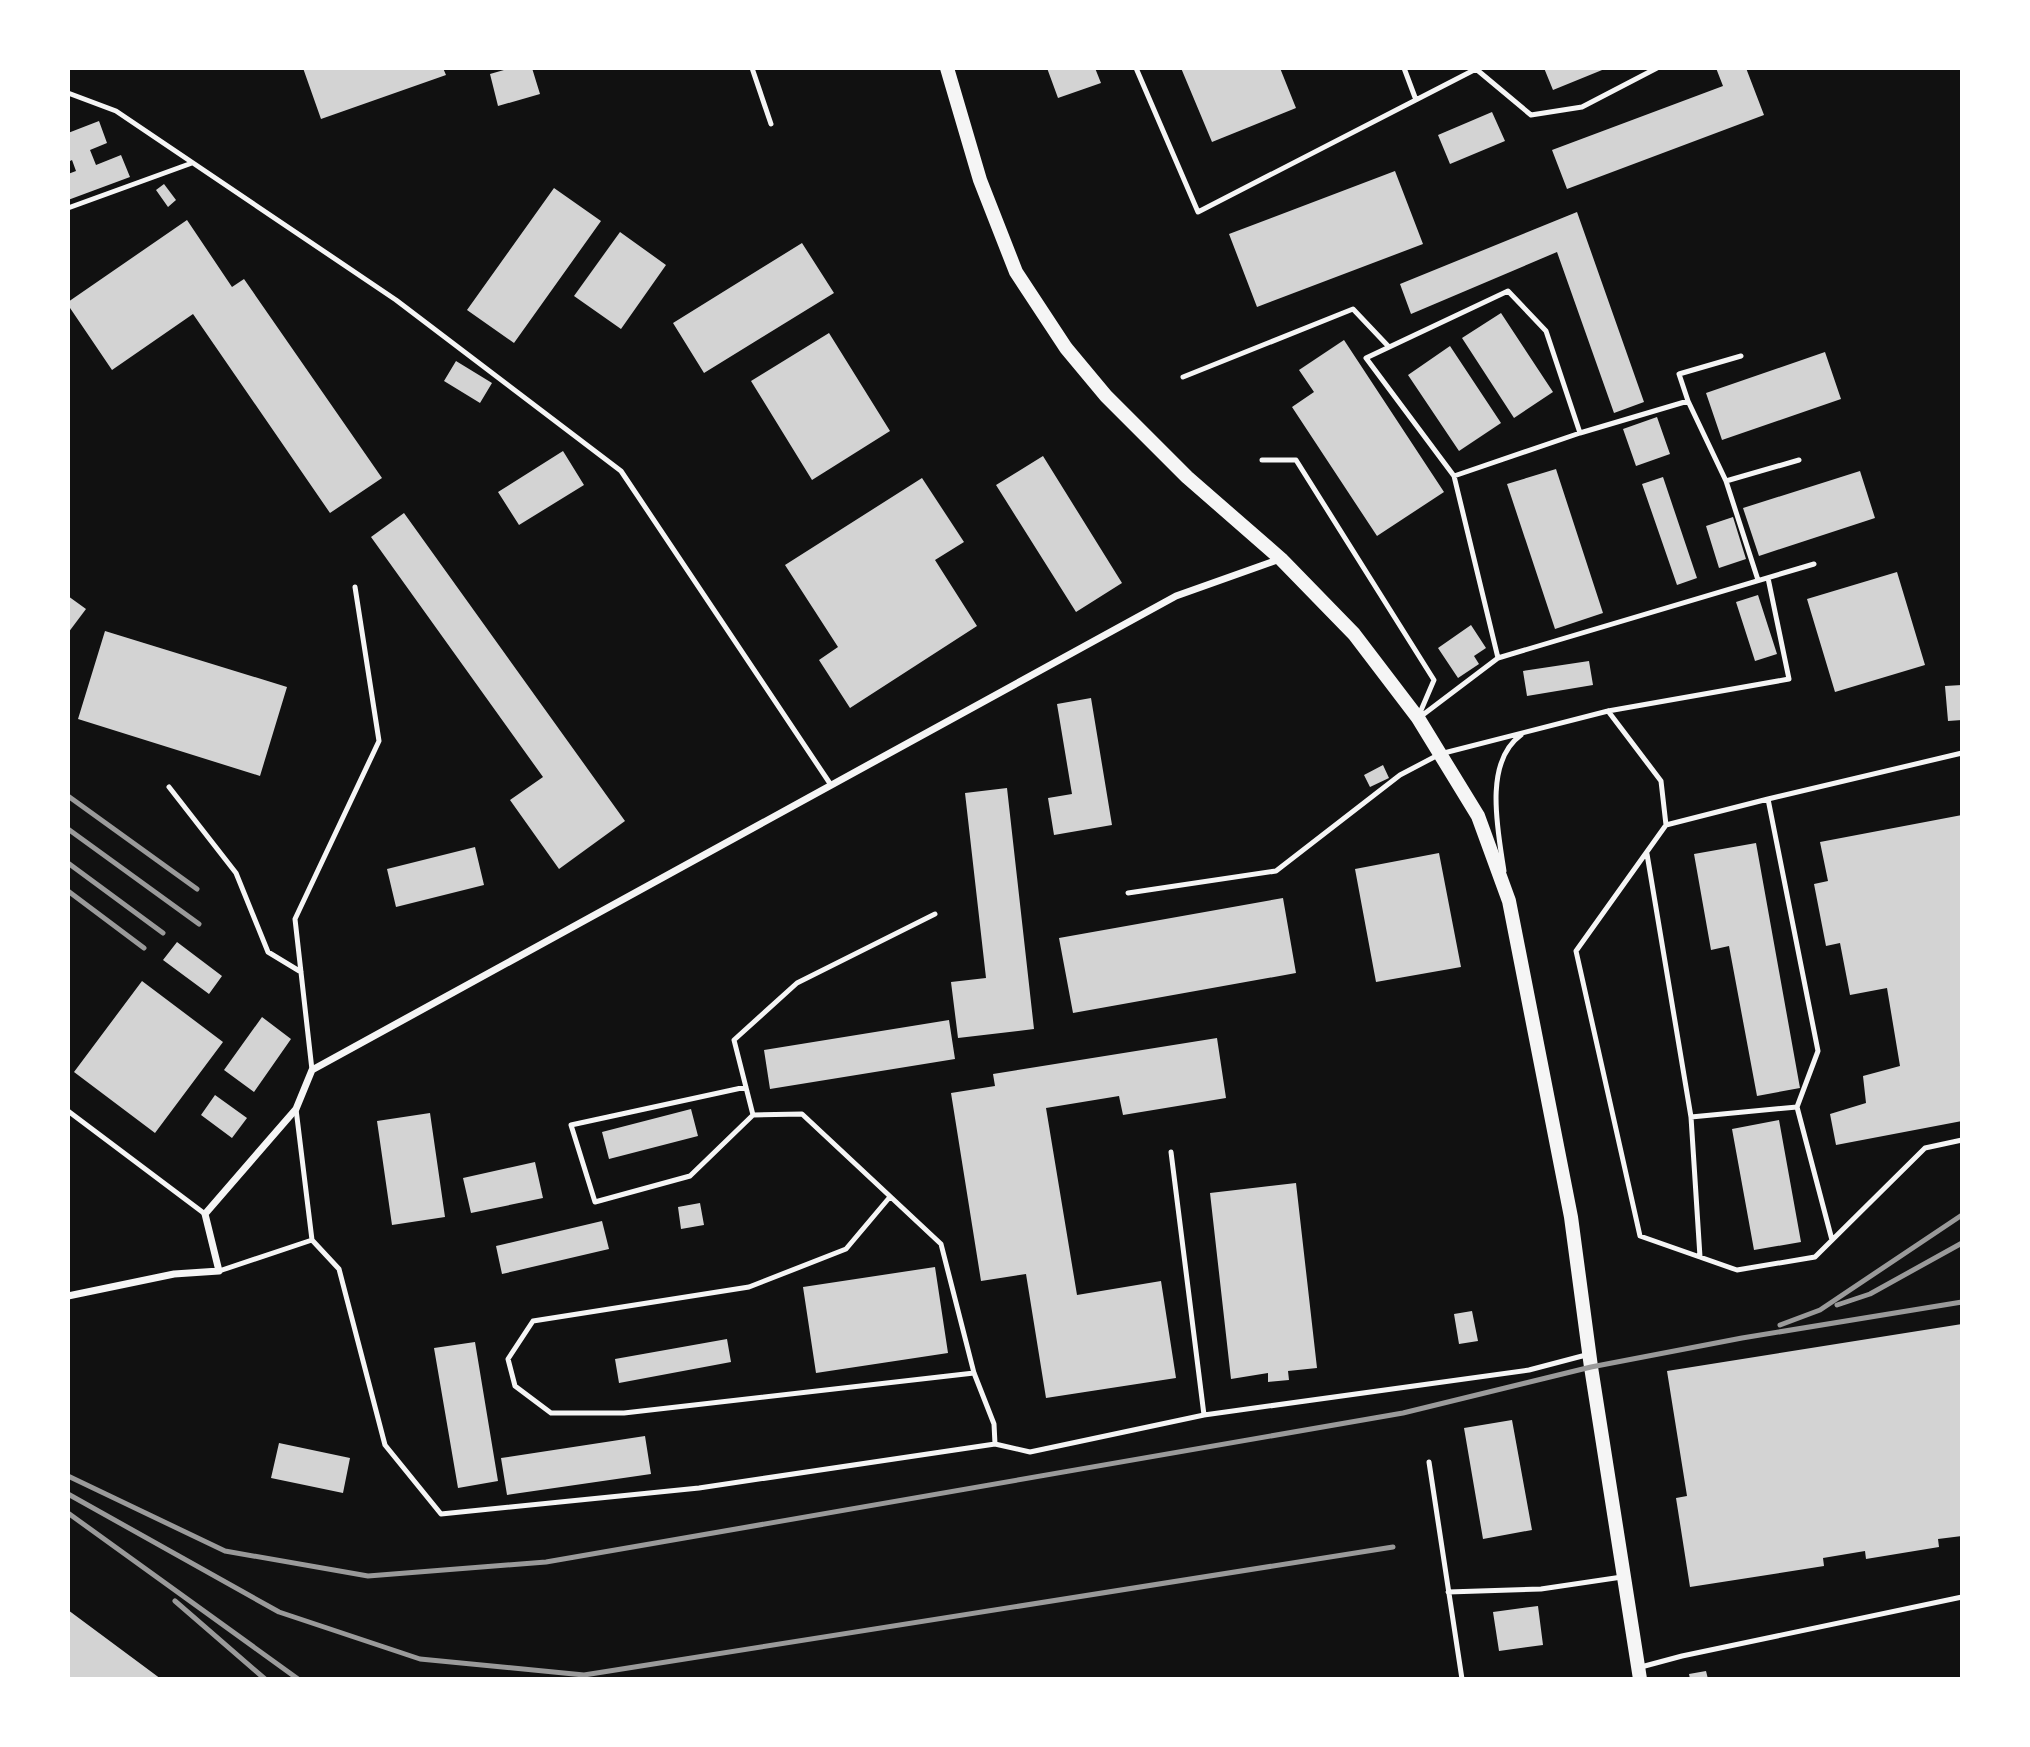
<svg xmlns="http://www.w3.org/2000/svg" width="2030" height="1747" font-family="Barlow,sans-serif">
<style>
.building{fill:#d3d3d3}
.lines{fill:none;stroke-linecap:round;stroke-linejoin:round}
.service{stroke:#f5f5f5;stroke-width:5}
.minor{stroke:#f5f5f5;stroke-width:7}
.secondary{stroke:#f5f5f5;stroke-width:14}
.rail{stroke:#9a9a9a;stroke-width:5}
</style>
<rect width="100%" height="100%" fill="#111"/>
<path class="building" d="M303,68H443L446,75L321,119Z
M511,68H532L540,94L498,106L490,74Z
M1047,68H1095L1101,83L1058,98Z
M1181,68H1280L1296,108L1212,142Z
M1544,68H1607L1553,90Z
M1716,68H1746L1764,115L1567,189L1552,150L1723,86Z
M1492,112L1505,141L1450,164L1438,135Z
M99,121L107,143L90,150L96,165L121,155L130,177L68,200V174L76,171L72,160L68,162V133Z
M1395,171L1423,244L1257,307L1229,234Z
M164,184L176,200L168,207L156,190Z
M554,188L601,221L514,343L467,310Z
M1577,212L1644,402L1614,413L1557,252L1411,314L1400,284Z
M187,220L232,287L244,279L382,478L330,513L193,314L112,370L68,305V302Z
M620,232L666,265L621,329L574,296Z
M802,243L834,293L704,373L673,323Z
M1501,313L1553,392L1514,418L1462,338Z
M829,333L890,431L812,480L751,381Z
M1344,340L1444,492L1377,536L1292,407L1314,392L1299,370Z
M1450,346L1501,423L1459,451L1408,375Z
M1825,352L1841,399L1722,440L1706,393Z
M456,361L492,383L480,403L444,381Z
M1657,417L1670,454L1636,466L1623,429Z
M563,451L584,485L519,525L498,492Z
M1043,456L1122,583L1076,612L996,485Z
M1556,469L1603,613L1555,629L1507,484Z
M1860,471L1875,518L1759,556L1743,508Z
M1663,477L1697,578L1677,585L1642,484Z
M922,478L964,542L935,560L977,626L850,708L819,660L838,647L785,565Z
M404,513L625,821L559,869L510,800L543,777L371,537Z
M1733,517L1746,559L1719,568L1706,526Z
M1897,572L1925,665L1835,692L1807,599Z
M1758,595L1777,654L1755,661L1736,602Z
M68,596L86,609L68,633Z
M1471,625L1486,648L1474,656L1479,664L1458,678L1438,648Z
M105,631L287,687L260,776L78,719Z
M1589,661L1593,685L1527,696L1523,671Z
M1962,685V720L1948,721L1945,686Z
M1091,698L1112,825L1054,835L1048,798L1072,794L1057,704Z
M1383,765L1389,778L1370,787L1364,775Z
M1007,788L1034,1029L958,1038L951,982L986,978L965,793Z
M1962,815V1121L1836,1145L1830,1114L1866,1103L1863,1076L1900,1066L1887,988L1850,995L1840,943L1826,946L1814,884L1828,881L1820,842Z
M1756,843L1800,1088L1757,1096L1729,946L1711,950L1694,854Z
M475,847L484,885L396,907L387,869Z
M1439,853L1461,967L1376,982L1355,869Z
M1283,898L1296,973L1073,1013L1059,938Z
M177,942L222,976L209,994L163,960Z
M142,981L223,1042L155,1133L74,1072Z
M262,1017L291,1039L254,1092L224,1070Z
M949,1020L955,1059L770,1089L764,1050Z
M1217,1038L1226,1098L1123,1115L1119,1096L1046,1108L1077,1295L1161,1281L1176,1378L1046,1398L1026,1274L981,1281L951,1093L995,1086L993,1074Z
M215,1095L247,1118L232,1138L201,1115Z
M691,1109L698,1136L609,1159L602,1132Z
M430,1113L445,1217L392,1225L377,1121Z
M1779,1120L1801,1242L1754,1250L1732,1129Z
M535,1162L543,1198L471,1213L463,1178Z
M1296,1183L1317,1368L1288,1371L1289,1380L1268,1382V1373L1231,1379L1210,1193Z
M700,1203L704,1225L681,1229L678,1207Z
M602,1221L609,1249L502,1274L496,1246Z
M935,1267L948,1353L816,1373L803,1287Z
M1472,1311L1478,1341L1459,1344L1454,1314Z
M1962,1324V1536L1938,1539L1939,1547L1866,1559L1865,1551L1823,1558L1824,1566L1690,1587L1676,1498L1687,1496L1667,1371Z
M727,1339L731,1362L619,1383L615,1359Z
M475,1342L498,1481L458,1488L434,1348Z
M1512,1420L1532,1530L1483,1539L1464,1428Z
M645,1436L651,1474L507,1495L501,1458Z
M279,1443L350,1458L343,1493L271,1478Z
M1538,1606L1543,1645L1499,1651L1493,1612Z
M68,1610L161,1679H68Z
M1706,1671L1708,1679H1690L1689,1674Z"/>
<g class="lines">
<path class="service" d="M752,68L771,124
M1136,68L1198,212L1476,69L1531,115L1582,107L1657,68
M1404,68L1416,100
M68,93L116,111L396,300L621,471L831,785
M68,208L192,163
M1183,377L1353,309L1389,347
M1262,460H1296L1434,680L1419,715
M1454,476L1580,433L1688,401
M1726,481L1688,401L1679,374L1741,356
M1758,580L1726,481L1799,460
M1498,658L1454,476L1366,358L1508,291L1546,331L1580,433
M1608,711L1661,781L1666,825L1576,951L1640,1236L1737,1270L1815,1257L1925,1148L1962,1140
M1420,717L1498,658L1814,564
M169,787L236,873L268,952L301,972
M1666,825L1768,799
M1647,854L1691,1117
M1504,871C1498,831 1483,762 1521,735
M1128,893L1276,871L1400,775L1440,754L1608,711L1789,679L1768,578
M935,914L797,983L734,1040L753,1115L802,1114L941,1244L974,1373L994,1424L995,1444
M312,1070L295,919L379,741L355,587
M746,1087L571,1125L595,1202L690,1176L753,1115
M1797,1107L1818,1051L1768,799L1962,753
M68,1111L205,1214
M1171,1152L1204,1415
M889,1198L846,1249L749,1287L533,1321L508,1359L515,1386L551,1413H624L974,1373
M312,1240L339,1269L385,1445L441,1514L699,1488L995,1444L1030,1452L1204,1415L1529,1370L1586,1355
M1700,1257L1691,1117L1797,1107L1832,1240
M219,1271L312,1240L296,1109
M1429,1462L1462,1679
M1448,1592L1541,1589L1622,1577
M1641,1667L1682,1656L1962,1597"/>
<path class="minor" d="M68,1296L174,1274L219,1271L205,1214L296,1109L312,1070L1176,596L1280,559"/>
<path class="secondary" d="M947,68L980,180L1016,272L1066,348L1106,396L1187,477L1281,559L1354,634L1418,718L1478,816L1509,901L1571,1217L1591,1367L1640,1679"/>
<path class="rail" d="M68,796L197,889
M68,829L199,924
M68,863L163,933
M68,891L144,948
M1837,1305L1870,1294L1962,1243
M1780,1325L1820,1310L1962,1215
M68,1476L225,1551L368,1576L546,1562L1403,1413L1591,1367L1742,1338L1962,1302
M68,1494L279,1612L420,1659L584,1675L1393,1547
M68,1513L298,1679
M175,1601L265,1679"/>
</g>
<rect width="2030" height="1747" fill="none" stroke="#ffffff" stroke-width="140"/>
</svg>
